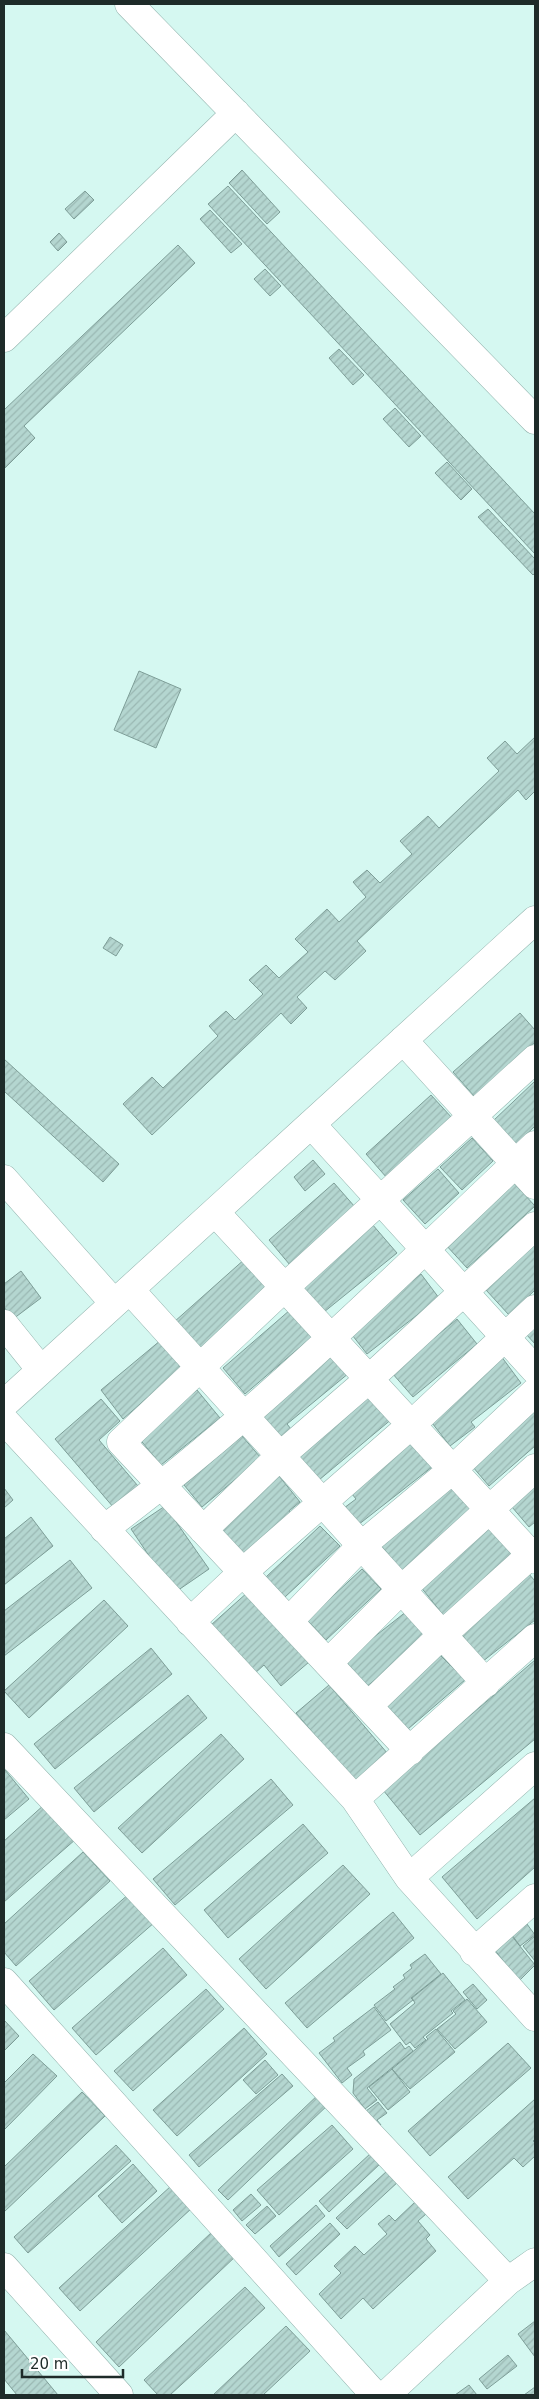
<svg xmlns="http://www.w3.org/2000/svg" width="539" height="2399" font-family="'DejaVu Sans',sans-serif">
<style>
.building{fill:url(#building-hatch);stroke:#7e9e98}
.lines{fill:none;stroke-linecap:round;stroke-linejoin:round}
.minor-casing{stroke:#92b3ad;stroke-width:29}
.minor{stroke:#fff;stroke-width:28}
</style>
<defs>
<pattern id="building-hatch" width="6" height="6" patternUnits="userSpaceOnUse" patternTransform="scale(1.25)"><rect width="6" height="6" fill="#b4d6d0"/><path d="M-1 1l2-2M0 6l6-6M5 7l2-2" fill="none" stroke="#9ab8b3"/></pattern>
</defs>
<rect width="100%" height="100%" fill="#d5f8f1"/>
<path class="building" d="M242,170L280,212L267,224L229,183Z
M228,186L535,514V554L208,204Z
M85,191L94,200L74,219L65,209Z
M210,210L242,244L231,253L200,219Z
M59,233L67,242L58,251L50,242Z
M178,245L195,263L24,426L35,438L5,468L4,410Z
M265,269L281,286L270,296L254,279Z
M339,349L364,375L353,385L329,358Z
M395,408L421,436L409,447L383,419Z
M447,462L472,489L461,500L435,473Z
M488,509L535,559V573L533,575L478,517Z
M139,671L181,689L156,748L114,730Z
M535,737V791L526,800L518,790L357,941L366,951L335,980L325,971L297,997L307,1008L291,1024L281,1013L152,1135L123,1104L152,1077L163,1088L218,1036L209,1026L226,1011L235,1020L263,994L249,980L266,965L279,978L308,952L295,939L327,909L339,922L366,897L353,882L367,870L380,883L412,854L400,841L428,816L439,828L499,771L487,758L505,741L517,754Z
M110,937L123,945L116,956L103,948Z
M520,1013L535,1030V1042L474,1096L453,1072Z
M4,1059L119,1164L103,1182L4,1091Z
M535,1081V1126L515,1145L493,1121Z
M431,1095L453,1119L387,1178L366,1154Z
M472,1138L493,1161L462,1190L440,1167Z
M313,1160L325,1174L305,1191L294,1177Z
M438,1169L459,1193L425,1224L403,1200Z
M513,1182L535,1206L467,1268L445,1244Z
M334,1183L355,1207L290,1265L269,1240Z
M372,1224L397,1253L324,1312L300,1283Z
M535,1243V1290L509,1315L486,1290Z
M246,1258L271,1287L199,1351L174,1322Z
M21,1271L41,1298L13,1319L4,1307V1284Z
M421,1274L439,1298L367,1354L349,1331Z
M290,1310L313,1336L245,1394L223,1368Z
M457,1319L477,1344L413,1397L392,1373Z
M535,1326V1344L526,1334Z
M161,1340L181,1368L123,1419L101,1390Z
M330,1350L349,1373L287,1424L295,1434L275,1450L248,1417Z
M501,1356L521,1383L471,1422L475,1427L450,1446L425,1414Z
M197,1390L220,1418L161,1465L138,1437Z
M369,1390L393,1418L319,1480L295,1453Z
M101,1399L120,1421L99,1440L138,1486L114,1508L55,1439Z
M535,1401V1446L489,1486L467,1460Z
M242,1436L261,1458L202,1507L184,1485Z
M411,1440L432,1467L358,1525L344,1508L356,1499L348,1489Z
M279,1476L300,1502L289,1511L292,1516L241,1559L216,1529Z
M535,1476V1522L529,1527L506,1500Z
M451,1485L474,1513L402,1571L379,1543Z
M4,1488L13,1500L4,1508Z
M165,1506L209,1569L174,1593L131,1529Z
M31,1517L53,1546L4,1585V1539Z
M320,1526L340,1546L285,1597L266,1577Z
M490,1528L514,1557L444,1616L420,1586Z
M70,1560L92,1588L4,1656V1611Z
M362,1569L381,1589L326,1640L307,1620Z
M528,1573L535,1581V1620L482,1662L460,1632Z
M248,1592L309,1662L281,1686L264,1665L254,1674L211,1625Z
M104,1600L128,1626L29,1718L4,1691Z
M407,1611L428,1638L366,1687L345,1660Z
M151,1648L172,1674L55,1769L34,1744Z
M439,1654L465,1680L401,1735L379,1708Z
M535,1660V1739L420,1835L383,1790Z
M329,1685L388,1754L355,1782L296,1713Z
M188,1695L207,1718L94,1812L74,1788Z
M221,1734L244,1759L142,1853L118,1828Z
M5,1770L29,1799L4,1820V1771Z
M271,1779L293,1805L175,1905L153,1879Z
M535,1798V1867L477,1919L442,1877Z
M45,1804L76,1839L4,1902V1841Z
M303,1824L328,1853L228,1938L204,1910Z
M83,1852L110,1881L16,1966L4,1952V1924Z
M343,1865L370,1894L266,1989L239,1959Z
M130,1893L155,1922L54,2010L29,1981Z
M393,1912L414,1938L307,2028L285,2003Z
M527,1924L535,1935L520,1946L512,1935Z
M511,1935L535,1965L519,1981L494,1949Z
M535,1936V1961L523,1946Z
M163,1948L187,1975L96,2055L72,2028Z
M425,1954L441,1974L411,1998L413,2000L386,2021L374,2005L395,1989L393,1987L405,1978L403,1975L412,1968L410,1965Z
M443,1973L465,2000L451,2011L453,2013L423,2037L426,2040L415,2048L410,2042L406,2045L390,2024L415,2003L412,1998Z
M473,1984L487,2000L477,2009L463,1992Z
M206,1989L224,2009L133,2091L114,2071Z
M467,1999L487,2022L455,2049L437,2029L456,2014L453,2011Z
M374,2007L391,2030L363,2051L365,2055L347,2068L352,2075L342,2083L319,2053L335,2041L333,2038Z
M4,2020L19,2036L4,2051Z
M244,2028L267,2054L177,2136L153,2110Z
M436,2029L455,2052L410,2089L392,2069L428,2039L426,2037Z
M400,2042L405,2049L409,2046L413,2051L367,2088L377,2100L365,2109L353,2093L354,2079Z
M508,2043L531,2068L430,2156L408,2131Z
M33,2054L57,2076L4,2130V2083Z
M265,2060L278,2075L256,2094L243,2080Z
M392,2069L410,2092L388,2110L369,2087Z
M282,2074L293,2086L199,2167L189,2155Z
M82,2092L105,2116L4,2212V2167Z
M321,2092L330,2103L228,2200L218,2190Z
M535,2099V2139L533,2141L535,2143V2156L523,2167L514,2158L468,2199L448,2177Z
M378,2102L387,2113L377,2120L381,2125L372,2131L366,2111Z
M332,2125L353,2149L279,2215L257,2190Z
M116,2145L131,2161L28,2253L14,2237Z
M371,2153L381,2163L329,2212L319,2201Z
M133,2164L157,2191L122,2223L98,2196Z
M388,2170L399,2181L347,2229L336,2218Z
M171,2186L192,2208L80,2311L59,2288Z
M251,2194L261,2205L242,2221L233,2210Z
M415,2202L426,2214L418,2221L430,2235L426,2239L436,2251L373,2309L363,2298L341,2319L319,2294L341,2273L334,2266L355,2246L364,2255L387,2234L378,2224L389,2215L395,2221Z
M316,2205L325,2216L279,2257L270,2246Z
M267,2206L276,2216L255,2234L246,2225Z
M330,2223L340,2234L296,2275L286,2264Z
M213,2231L237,2255L119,2367L96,2342Z
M245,2287L265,2308L170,2395H158L144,2380Z
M535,2321V2357L518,2334Z
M286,2326L310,2351L263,2395H213Z
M4,2330L58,2395H17L4,2379Z
M508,2355L517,2366L487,2389L479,2379Z
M469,2385L477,2395H455Z
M535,2387V2395H524Z"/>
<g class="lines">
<g class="minor-casing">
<path id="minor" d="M129,4L535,420
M4,338L236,113
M403,1040L535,1185
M311,1124L535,1370
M4,1179L114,1303
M215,1212L535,1559
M130,1290L486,1683
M4,1324L41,1370
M4,1404L535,920
M4,1420L355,1799L409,1878L535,2017
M104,1529C258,1415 395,1277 535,1145
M203,1530L280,1456L369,1379L535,1226
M289,1621L361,1546L452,1470L535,1392
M190,1622L243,1572L411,1425L535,1309
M328,1663L401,1590L535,1468
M368,1706L442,1635L535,1551
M4,1747L508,2281
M410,1751L121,1442L285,1287L535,1059
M355,1799L535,1638
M409,1878L535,1766
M474,1952L535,1898
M4,1982L375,2395
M4,2267L119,2395
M386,2395L508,2281L535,2262"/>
</g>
<use href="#minor" class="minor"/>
</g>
<rect width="539" height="2399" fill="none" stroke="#1e2b29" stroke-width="10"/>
<path d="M22 2369v8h101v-8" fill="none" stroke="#1e2b29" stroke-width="2.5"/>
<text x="30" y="2369" font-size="15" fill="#1e2b29" stroke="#ffffff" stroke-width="4" paint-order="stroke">20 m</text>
</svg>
